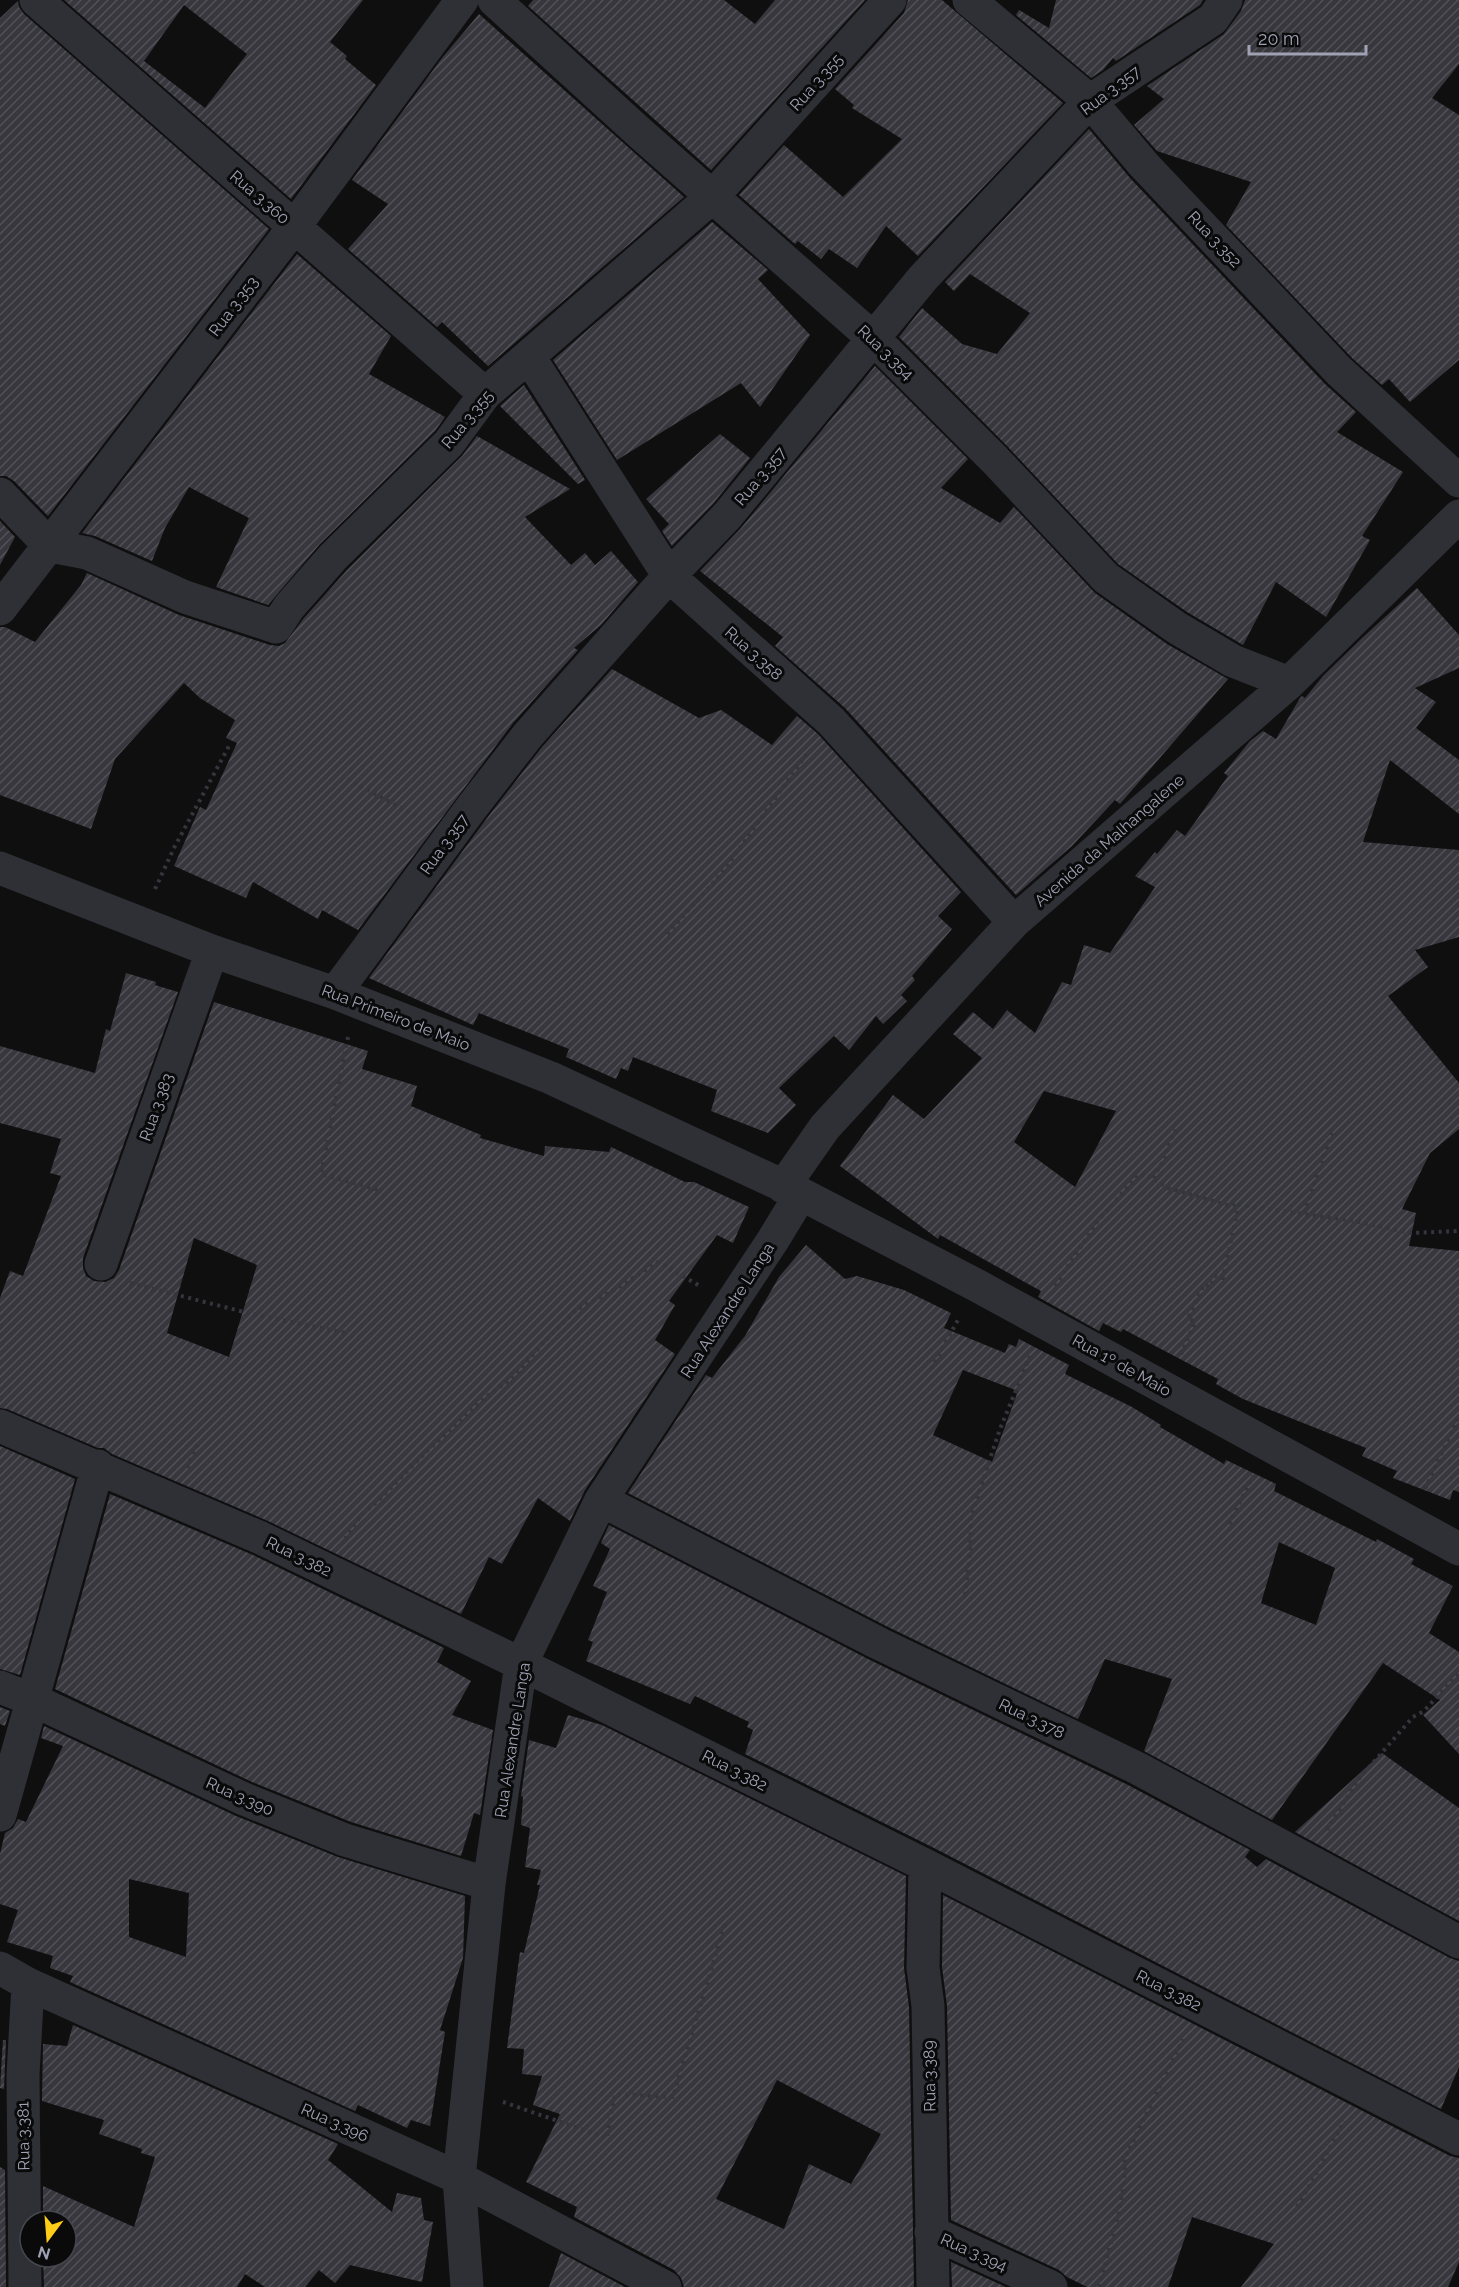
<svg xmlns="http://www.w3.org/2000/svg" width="1459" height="2287" font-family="Raleway,sans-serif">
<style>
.building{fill:url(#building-hatch);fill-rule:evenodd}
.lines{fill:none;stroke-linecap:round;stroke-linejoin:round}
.path{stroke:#35363d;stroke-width:4;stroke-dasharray:3 4.5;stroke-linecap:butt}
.minor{stroke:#2f3035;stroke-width:33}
.labels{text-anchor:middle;stroke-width:6;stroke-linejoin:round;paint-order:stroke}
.street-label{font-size:16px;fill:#9ea2b3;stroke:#0a0a0b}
</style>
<defs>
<pattern id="building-hatch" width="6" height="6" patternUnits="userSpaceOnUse" patternTransform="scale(1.5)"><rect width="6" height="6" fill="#38373d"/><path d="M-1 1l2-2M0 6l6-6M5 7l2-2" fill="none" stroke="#525157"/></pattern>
</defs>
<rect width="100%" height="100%" fill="#0f0f10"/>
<path class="building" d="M64,0H363L330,42L347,56L345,59L376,85L291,199ZM184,5L247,54L205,108L144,61Z
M533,0H724L755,24L775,0H865L711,170L528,6Z
M908,0H942L1063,103L918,256L886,226L857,268L829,249L821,259L798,241L795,244L739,195L784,145L843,197L902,139L852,108L854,105L835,89L904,13Z
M1056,0H1203L1200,5L1116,61L1113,58L1103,70L1091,78L1016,15L1019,10L1049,28Z
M1245,0H1459V64L1432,98L1459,115V360L1410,402L1389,379L1382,385L1352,358L1226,225L1251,182L1157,151L1134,125L1164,99L1147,86L1224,34L1241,11Z
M18,1L19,7L24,14L269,229L48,516L14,481L6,476H0V18Z
M479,14L684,197L488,366L442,322L437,327L348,249L388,204L352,180L442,58Z
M1089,129L1130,178L1325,384L1356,412L1337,432L1403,472L1362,536L1370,540L1326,617L1276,582L1243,645L1187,612L1118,564L1008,447L899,337L922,308L962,344L997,354L1030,313L970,274L954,291L945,282Z
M712,222L768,270L758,279L810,335L760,407L741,383L617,460L553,360Z
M297,254L391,336L369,374L445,417L435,431L320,544L268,605L216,587L249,518L189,487L165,528L152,561L95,536L82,533Z
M875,366L968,459L941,488L1000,523L1014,507L1095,593L1167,644L1228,679L1120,804L1115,800L1072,846L1016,895L845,708L775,646L783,637L700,571L741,528Z
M524,385L585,480L578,484L500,406Z
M720,434L750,458L713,504L672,546L662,531L669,524L646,499Z
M477,436L570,489L525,517L571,565L585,553L595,565L611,551L638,582L601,625L574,648L578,650L513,723L358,930L322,910L318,919L253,882L246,898L174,866L200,807L206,810L237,743L226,738L235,720L200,698L184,683L115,759L91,829L0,795V627H5L35,642L81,585L87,573L179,615L270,645L279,646L285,643L304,618L347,570L462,456Z
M0,521L15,537L0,565Z
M1417,588L1459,635V668L1415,688L1436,702L1416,728L1459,760V814L1390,760L1363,842L1459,850V937L1415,950L1428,967L1388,996L1459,1083V1129L1430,1153L1402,1209L1416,1213L1409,1246L1459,1251V1492L1453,1490L1450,1500L1393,1478L1397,1471L1362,1456L1366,1448L1243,1399L1216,1384L1218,1379L1123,1329L1121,1332L1103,1323L1099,1331L1038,1297L1041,1291L940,1235L938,1239L840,1166L893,1095L924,1119L982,1058L953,1034L973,1012L993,1029L1007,1010L1035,1033L1062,982L1071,985L1084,945L1110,953L1155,887L1135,876L1155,852L1157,854L1177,830L1185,836L1228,776L1224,773L1250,741L1263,731L1276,739L1300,698L1302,696L1305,698L1323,676L1363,637ZM1044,1091L1116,1111L1075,1187L1014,1142Z
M612,669L699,718L721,710L772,745L797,716L818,734L961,892L938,916L952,929L912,976L915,980L901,995L907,1001L883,1024L876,1016L849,1050L834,1036L779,1088L796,1105L768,1133L711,1111L717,1090L633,1057L628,1071L621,1068L616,1079L566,1057L569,1049L479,1013L473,1025L369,978L487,818L542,747Z
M126,973L156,982L155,985L178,992L83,1258V1268L86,1276L94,1281L105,1282L114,1278L119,1270L214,1002L368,1051L362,1069L417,1086L411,1106L481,1135L480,1138L544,1156L545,1146L609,1152L611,1147L685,1182H694L749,1207L733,1243L717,1235L669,1301L675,1305L655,1340L675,1354L585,1490L570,1521L538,1498L502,1564L489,1557L461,1614L268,1521L112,1454L104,1448H98L7,1409L0,1408V1298L10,1271L23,1276L61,1176L50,1173L61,1139L0,1123V1046L95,1073L106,1029L110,1031ZM194,1238L257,1265L229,1357L167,1333Z
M806,1245L845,1279L857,1276L904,1290L951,1313L944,1328L1005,1353L1009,1344L1016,1347L1019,1339L1069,1365L1065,1374L1132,1407L1161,1425L1160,1427L1224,1464L1226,1460L1276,1484L1274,1491L1376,1542L1377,1539L1414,1559L1411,1564L1453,1586L1429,1633L1459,1652V1754L1423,1715L1440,1700L1383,1663L1272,1820L1144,1751L1172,1679L1105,1659L1078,1719L886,1626L628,1493L706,1375L712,1378L745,1336L779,1277ZM963,1370L1018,1391L992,1462L933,1435ZM1279,1542L1335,1568L1316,1625L1261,1603Z
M0,1446L75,1479L20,1675L0,1669Z
M110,1494L253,1555L444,1648L437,1662L471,1681L452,1715L493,1730L480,1815L474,1813L461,1856L351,1822L252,1782L55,1689Z
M609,1525L870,1660L1128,1785L1250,1850L1245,1857L1257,1867L1266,1859L1450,1958L1459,1961V2067L1441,2109L934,1848L745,1754L753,1730L747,1727L749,1722L695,1696L690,1704L586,1661L593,1642L588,1640L607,1592L593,1586L610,1549L601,1543Z
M0,1707L10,1711L5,1726L0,1724Z
M568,1715L602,1725L906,1876L904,1968L909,2007L914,2287H684L681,2278L674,2270L574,2217L577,2207L526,2182L560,2114L533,2105L542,2076L522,2074L524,2049L507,2048L520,1952L524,1953L540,1885H537L541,1870L525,1867L530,1828L521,1825L523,1797L521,1796L529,1740L556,1748ZM777,2080L881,2134L851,2184L809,2164L784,2229L716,2199Z
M44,1726L236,1816L338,1857L465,1896L463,1958L440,2030L445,2032L430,2126L411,2120L407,2128L358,2105L355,2111L70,1982L73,1976L50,1968L53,1956L7,1942L18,1910L0,1904V1854L5,1833L13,1828L18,1819L26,1822L63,1746L41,1738ZM129,1879L189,1893L186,1957L129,1937Z
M1382,1753L1459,1808V1921L1295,1832Z
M943,1895L1450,2156L1459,2158V2262L1448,2287H1241L1274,2244L1192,2217L1168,2287H1087L1067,2277L1059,2270L951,2220L947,2006L942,1967Z
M73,2025L338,2144L328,2160L392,2212L397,2193L421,2198L424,2220L433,2222L422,2282L350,2265L335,2283L319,2270L305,2287H265L245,2274L237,2287H44L43,2257H66V2221H43V2186L134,2227L155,2157L141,2153L142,2149L99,2134L104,2120L42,2101L43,2044L67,2046Z
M3,2040H6L4,2089L0,2088Z
M0,2167L5,2170L6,2287H0Z
M561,2253L625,2287H549Z
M951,2262L1006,2287H952Z"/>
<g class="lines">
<path class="path" d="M347,779L420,818
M155,889L174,848L229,746
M667,934L722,873L809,751
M348,1037L321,1174L382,1191
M1153,1178L1168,1153L1166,1149L1178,1126
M1239,1203L1252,1207L1355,1221L1411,1233L1459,1231
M1304,1213L1332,1133
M130,1283L252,1314L346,1333
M1055,1286L1097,1222L1139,1174L1151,1177L1168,1188L1230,1206L1239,1203L1223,1278L1215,1276L1210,1287L1204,1285L1188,1318L1195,1322L1180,1357
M931,1369L959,1318
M187,1468L198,1443
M1425,1489L1459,1416
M1229,1524L1253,1476
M345,1539L361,1515L378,1501L426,1452L487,1396L514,1377L544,1342L576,1310L614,1290L658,1262L700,1286
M965,1595L970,1554L971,1516L1000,1429L1030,1356
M1327,1830L1357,1781L1413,1717L1424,1711L1459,1673
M503,2102L607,2138L615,2094L673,2097L726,1920
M1297,2207L1315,2176L1344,2121
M1099,2287L1118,2217L1124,2183L1125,2158L1183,2039"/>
<path class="minor" d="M36,0L485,394
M494,0L640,133L874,339L995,460L1106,578L1177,628L1233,661L1289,683
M969,0L1090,101L1144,165L1339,371L1459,481
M529,357L669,576L831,721L1014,922
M0,494L50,546L87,553L185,597L276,627L289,607L333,557L449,443L485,394L712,197L890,0
M0,609L294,227L462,0
M0,868L212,951L335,993L551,1078L801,1194L976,1285L1459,1549
M335,993L472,807L528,735L669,576L727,516L923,278L1090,101L1213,19L1226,0
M783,1187L825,1127L1014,922L1289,683L1459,516
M101,1264L212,951
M0,1426L261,1538L521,1664L925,1865L1459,2139
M601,1500L878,1643L1137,1768L1459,1942
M0,1687L33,1700L244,1799L345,1840L489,1884
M0,1815L98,1466
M925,1865L923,1968L928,2006L933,2287
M0,1968L28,1984L459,2178L665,2287
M931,2232L1051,2287
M25,2287L23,2075L28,1984
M467,2287L459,2178L489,1884L521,1664L601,1500L773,1240L801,1194"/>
</g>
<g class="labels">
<g class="street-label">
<text transform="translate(816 82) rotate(-48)" y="6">Rua 3.355</text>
<text transform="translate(1110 90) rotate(-37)" y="6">Rua 3.357</text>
<text transform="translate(260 197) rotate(41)" y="6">Rua 3.360</text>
<text transform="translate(1215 239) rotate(47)" y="6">Rua 3.352</text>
<text transform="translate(233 306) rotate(-53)" y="6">Rua 3.353</text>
<text transform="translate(886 352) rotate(44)" y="6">Rua 3.354</text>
<text transform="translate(467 419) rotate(-50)" y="6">Rua 3.355</text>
<text transform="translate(760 476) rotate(-50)" y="6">Rua 3.357</text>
<text transform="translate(754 653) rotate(42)" y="6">Rua 3.358</text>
<text transform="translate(1109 840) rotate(-41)" y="6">Avenida da Malhangalene</text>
<text transform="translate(444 844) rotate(-54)" y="6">Rua 3.357</text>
<text transform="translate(396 1017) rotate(21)" y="6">Rua Primeiro de Maio</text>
<text transform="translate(156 1107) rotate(-70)" y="6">Rua 3.383</text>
<text transform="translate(727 1310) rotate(-57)" y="6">Rua Alexandre Langa</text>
<text transform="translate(1122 1365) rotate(29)" y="6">Rua 1º de Maio</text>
<text transform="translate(299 1556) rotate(26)" y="6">Rua 3.382</text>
<text transform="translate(1032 1718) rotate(26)" y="6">Rua 3.378</text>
<text transform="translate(512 1740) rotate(-81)" y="6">Rua Alexandre Langa</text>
<text transform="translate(735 1770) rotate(27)" y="6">Rua 3.382</text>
<text transform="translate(240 1796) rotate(24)" y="6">Rua 3.390</text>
<text transform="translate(1169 1990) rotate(27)" y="6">Rua 3.382</text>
<text transform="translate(929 2076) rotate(-91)" y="6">Rua 3.389</text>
<text transform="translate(335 2122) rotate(24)" y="6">Rua 3.396</text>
<text transform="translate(23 2136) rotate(-91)" y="6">Rua 3.381</text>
<text transform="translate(974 2252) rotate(24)" y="6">Rua 3.394</text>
</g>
</g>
<g transform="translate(48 2239) rotate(196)"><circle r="28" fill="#0a0a0b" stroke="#45474e" stroke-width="1.5"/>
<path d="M0-4.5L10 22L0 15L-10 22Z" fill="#ffcc18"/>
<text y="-9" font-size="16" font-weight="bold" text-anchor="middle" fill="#9ea2b3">N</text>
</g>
<path d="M1249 45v9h117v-9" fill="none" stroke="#9ea2b3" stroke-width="3"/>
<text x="1258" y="45" font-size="18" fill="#9ea2b3" stroke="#0a0a0b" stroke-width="4.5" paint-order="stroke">20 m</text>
</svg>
